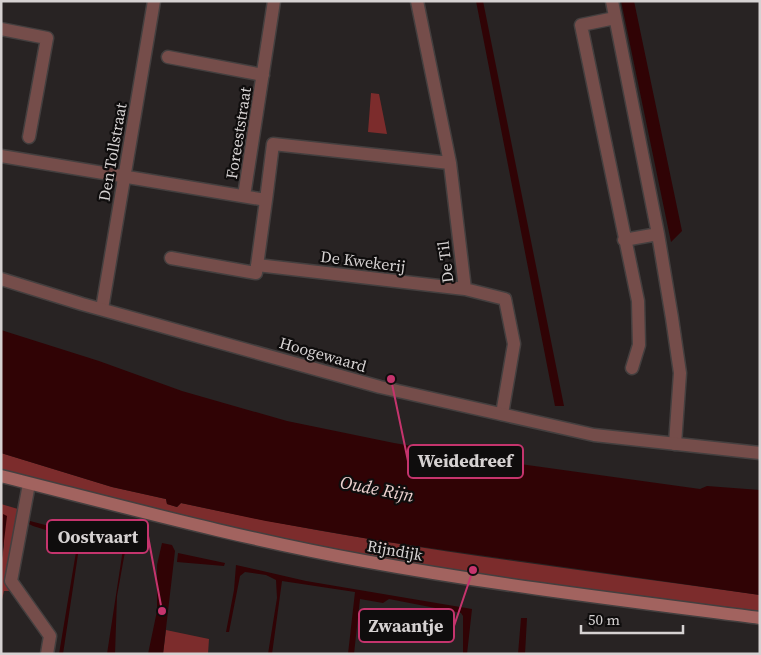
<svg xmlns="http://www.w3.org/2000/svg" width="761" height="655" font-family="'Source Serif 4',serif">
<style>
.green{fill:#7c2c2c}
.water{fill:#300305}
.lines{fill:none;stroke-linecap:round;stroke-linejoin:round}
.minor-casing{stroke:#443f3f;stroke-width:15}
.tertiary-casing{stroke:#443f3f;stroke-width:15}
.secondary-casing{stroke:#443f3f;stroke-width:15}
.minor{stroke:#754d4a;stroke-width:12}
.tertiary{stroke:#754d4a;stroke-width:12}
.secondary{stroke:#a2635f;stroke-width:12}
.labels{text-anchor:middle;stroke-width:4.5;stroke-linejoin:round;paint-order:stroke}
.street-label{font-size:16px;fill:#d6d2d2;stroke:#0f0d0d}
.water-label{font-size:18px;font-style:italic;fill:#edd2d0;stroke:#0f0d0d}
.leader{fill:none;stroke:#c5346d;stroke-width:2}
.callout-dot{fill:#c5346d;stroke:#0f0d0d;stroke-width:2}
.callout{fill:#0f0d0d;stroke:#c5346d;stroke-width:2}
.callout-label{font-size:18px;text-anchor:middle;font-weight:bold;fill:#d6d2d2}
</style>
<rect width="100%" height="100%" fill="#282323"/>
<path class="green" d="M371,93L379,94L387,134L368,132Z
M1,453L112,487L166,499L167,504L177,507L181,503C372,545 566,568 760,595V615C604,590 447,572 292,541C194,522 98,496 1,471Z
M1,504L18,509L4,581L11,591H4L1,604V566L4,545Z
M166,630L209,639L208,654H163Z"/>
<path class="water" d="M476,1H483L564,406H555Z
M621,1H634L682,231L671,242Z
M1,330L99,361L182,391L287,421L394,443L520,464L700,489L707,486L760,490V595L381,541L266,521L181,503L177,507L167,504L166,499L112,487L1,453Z
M3,514L7,516L1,566Z
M30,521L126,546L117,596L115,654H107L123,549L80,541L63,654H59L78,540L33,526L29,524Z
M162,543L172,545L175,551L163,654H148L157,611V565Z
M178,553L225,563L224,566L177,562Z
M236,565L306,581L472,609L467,654H463V616L461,613L389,599L383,603L360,599L354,654H348L355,592L282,581L272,654H268L277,598L276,580L266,575L245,572L240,576L229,632H226L234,590Z
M521,618H527L525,654H518Z"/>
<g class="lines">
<g class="minor-casing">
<path id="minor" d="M417,1L450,163L465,289
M612,1L658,234L672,318L680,373L675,444
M615,18L581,25L638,301L639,345L632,368
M1,29L47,38L29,137
M168,57L263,75
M1,156L266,200L256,273L171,258
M244,196L274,1
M266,200L273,144L450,163
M624,240L658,234
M257,265L465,289L505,299L514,344L502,414
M102,309L154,1
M29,484L11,581L50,636L47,654"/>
</g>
<g class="tertiary-casing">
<path id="tertiary" d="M1,279L82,304L380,387L594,435L760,453"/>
</g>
<g class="secondary-casing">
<path id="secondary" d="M1,476C121,506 242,539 364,561C495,585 628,601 760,618"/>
</g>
<use href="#minor" class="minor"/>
<use href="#tertiary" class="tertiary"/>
<use href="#secondary" class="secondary"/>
</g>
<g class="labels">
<g class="street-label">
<text transform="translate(238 133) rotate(-81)" y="6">Foreeststraat</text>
<text transform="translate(112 152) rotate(-80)" y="6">Den Tollstraat</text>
<text transform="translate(363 261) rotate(7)" y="6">De Kwekerij</text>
<text transform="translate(445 262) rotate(-97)" y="6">De Til</text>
<text transform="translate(323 354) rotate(16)" y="6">Hoogewaard</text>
<text transform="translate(395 550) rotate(10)" y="6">Rijndijk</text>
</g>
<g class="water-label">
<text transform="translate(377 489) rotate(11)" y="6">Oude Rijn</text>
</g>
</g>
<path class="leader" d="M391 379L408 461M162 611L148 536M473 570L454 626"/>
<g class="callout-dot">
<circle cx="391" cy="379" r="5"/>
<circle cx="162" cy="611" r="5"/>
<circle cx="473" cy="570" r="5"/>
</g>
<g class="callout">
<rect x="408" y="445" width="115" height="33" rx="5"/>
<rect x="47" y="520" width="101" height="33" rx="5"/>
<rect x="359" y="609" width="95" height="33" rx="5"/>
</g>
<g class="callout-label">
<text x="465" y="467">Weidedreef</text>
<text x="98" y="543">Oostvaart</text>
<text x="406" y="632">Zwaantje</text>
</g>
<rect width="761" height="655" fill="none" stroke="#d6d2d2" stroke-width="5"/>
<path d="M581 625v8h102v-8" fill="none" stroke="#d6d2d2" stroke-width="2.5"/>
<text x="588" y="625" font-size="15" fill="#d6d2d2" stroke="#0f0d0d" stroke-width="4" paint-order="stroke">50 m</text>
</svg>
